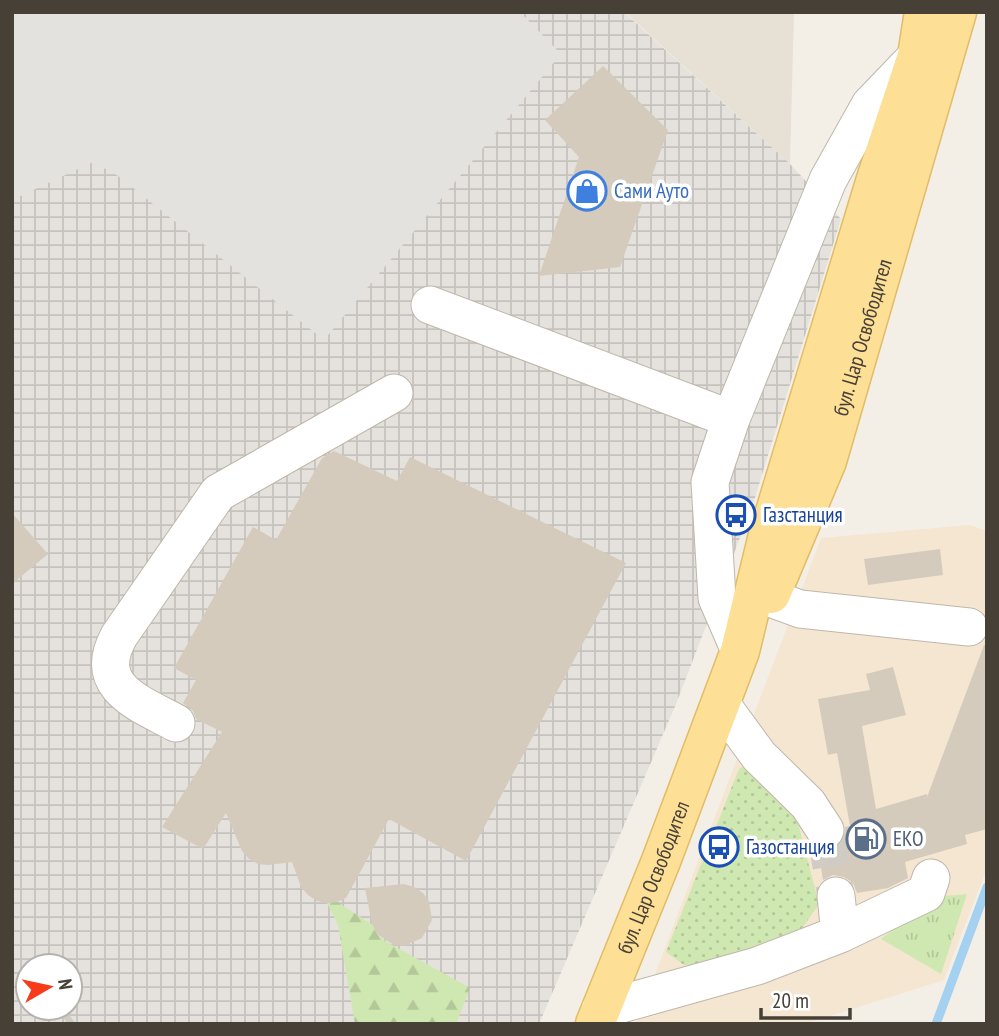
<svg xmlns="http://www.w3.org/2000/svg" width="999" height="1036" font-family="'PT Sans Narrow',sans-serif">
<style>
.residential{fill:#e7e1d5}
.commercial{fill:#f5e6d2}
.industrial{fill:url(#industrial-grid);fill-rule:evenodd}
.grass{fill:url(#grass-dots)}
.forest{fill:url(#forest-firs)}
.park{fill:url(#park-tufts)}
.parking{fill:#e4e2df}
.lines{fill:none;stroke-linecap:round;stroke-linejoin:round}
.stream{stroke:#a4d1ef;stroke-width:9}
.building{fill:#d5cbbc}
.minor-tunnel{stroke:#d0ccc4;stroke-width:37;stroke-dasharray:37 18;stroke-linecap:butt}
.minor-casing{stroke:#bfb7aa;stroke-width:39}
.major-casing{stroke:#e2bc66;stroke-width:41}
.minor{stroke:#fff;stroke-width:37}
.major{stroke:#fddf96;stroke-width:38}
.labels{text-anchor:middle;stroke-width:7;stroke-linejoin:round;paint-order:stroke}
.shop-label{font-size:21px;fill:#366cbe;stroke:#fff;text-anchor:start}
.street-label{font-size:21px;fill:#464036;stroke:#fff}
.transit-label{font-size:21px;fill:#164399;stroke:#fff;text-anchor:start}
.service-label{font-size:21px;fill:#4e5e75;stroke:#fff;text-anchor:start}
</style>
<defs>
<pattern id="industrial-grid" width="8" height="8" patternUnits="userSpaceOnUse" patternTransform="scale(1.75)"><rect width="8" height="8" fill="#e5e1dc"/><path d="M0 4h8M4 0v8" fill="none" stroke="#c6c2bd"/></pattern>
<pattern id="grass-dots" width="8" height="8" patternUnits="userSpaceOnUse" patternTransform="scale(1.75)"><rect width="8" height="8" fill="#cfe7b0"/><path d="M2 2h.1M6 6h.1" fill="none" stroke="#b3c798" stroke-width="1.8" stroke-linecap="round"/></pattern>
<pattern id="forest-firs" width="22" height="20" patternUnits="userSpaceOnUse" patternTransform="scale(1.75)"><rect width="22" height="20" fill="#cfe7b0"/><path d="M5 1l3.5 6h-7zM16 11l3.5 6h-7z" fill="#b3c798"/></pattern>
<pattern id="park-tufts" width="24" height="20" patternUnits="userSpaceOnUse" patternTransform="scale(1.75)"><rect width="24" height="20" fill="#cfe7b0"/><path d="M3 7l-1-3M5 7V3M7 7l1-3M15 17l-1-3M17 17v-4M19 17l1-3" fill="none" stroke="#b3c798"/></pattern>
</defs>
<rect width="100%" height="100%" fill="#f3efe7"/>
<path class="residential" d="M625,12H794L790,164Z"/>
<path class="commercial" d="M970,525L987,531V868L944,980L805,1024H636L821,538Z"/>
<path class="industrial" d="M12,12H624L790,164L841,219L753,504L676,704L539,1024H12ZM28,966H70V1008H28Z"/>
<path class="grass" d="M746,765L797,819L819,904L798,934L709,965H684L666,952L739,769Z"/>
<path class="forest" d="M337,902L373,925L377,934L385,941L470,988L456,1024H355L338,925L327,903Z"/>
<path class="park" d="M967,894L941,974L881,939L935,897Z"/>
<path class="parking" d="M12,12H520L561,54L324,340L118,176L93,162L12,200Z"/>
<g class="lines">
<path class="stream" d="M936,1024L987,887"/>
</g>
<path class="building" d="M603,66L668,130L620,267L539,276L579,157L545,120Z
M334,451L397,481L410,457L626,563L466,861L389,819L346,898L337,902L327,903L317,901L308,895L301,887L292,862L268,865L258,864L249,859L242,851L226,813L203,849L162,827L222,732L196,719L193,711L183,703L196,680L174,668L253,527L276,540L322,458Z
M12,513L48,554L12,584Z
M940,549L943,575L868,585L864,559Z
M984,645H987V829L965,835L967,844L905,862L908,878L888,888L857,893L853,883L844,877L833,875L823,880L818,849L827,851L837,847L844,839L845,827L850,826L837,753L828,755L818,699L870,690L866,674L893,667L906,715L862,726L876,809L927,794V797Z
M404,884L414,887L423,893L429,901L432,920L422,938L404,946L394,945L377,934L372,924L365,888Z"/>
<g class="lines">
<path class="minor-tunnel" d="M825,830L836,896
M68,1024L73,1020"/>
<g class="minor-casing">
<path id="minor" d="M430,305L731,419
M770,598L800,609L969,627
M740,651L717,598L710,482L731,419L828,180L870,105L917,56
M721,704L759,756L808,804L825,830
M176,723C139,703 91,687 119,636L218,493L394,393
M840,934L926,893L931,878
M600,1010L757,966L840,934L836,896"/>
</g>
<g class="major-casing">
<g id="major">
<path id="s1" d="M771,594L827,461L957,12"/>
<path id="s2" d="M595,1024L661,861L740,651L768,535L876,179L917,56L924,12"/>
</g>
</g>
<use href="#minor" class="minor"/>
<use href="#major" class="major"/>
</g>
<defs>
<g id="shop-ring" transform="scale(2.0125)"><circle r="9.5" fill="#fff" stroke="#3f7fe0" stroke-width="1.5"/><path d="M-5-2.5h2.3a2.7 3.5 0 0 1 5.4 0H5L5.5 6h-11ZM-1.5-2.5h3a1.5 2.3 0 0 0-3 0Z" fill="#3f7fe0"/></g>
<g id="bus-ring" transform="scale(2.0125)"><circle r="9.5" fill="#fff" stroke="#1a4fb4" stroke-width="1.5"/><path d="M-5-6H5V4H4V6H2V4H-2V6H-4V4H-5ZM-3.5-4V0h7V-4ZM-3.5 1.2v1.5H-2V1.2ZM2 1.2v1.5H3.5V1.2Z" fill="#1a4fb4"/></g>
<g id="fuel-ring" transform="scale(2.0125)"><circle r="9.5" fill="#fff" stroke="#5c6f8a" stroke-width="1.5"/><path d="M-5.5-6h7V0h2V4h1.3V-2.5L3-4.5l.8-.8L6-3V5H2.5V1h-1V6h-7ZM-4.2-4.7v3.2H.2V-4.7Z" fill="#5c6f8a"/></g>
</defs>
<g fill-rule="evenodd">
<use href="#shop-ring" x="587" y="191"/>
<use href="#bus-ring" x="736" y="515"/>
<use href="#fuel-ring" x="866" y="839"/>
<use href="#bus-ring" x="719" y="847"/>
</g>
<g class="labels">
<g class="shop-label">
<text x="614" y="198">Сами Ауто</text>
</g>
<g class="street-label">
<text dy="7" stroke="none"><textPath href="#s1" startOffset="273">бул. Цар Освободител</textPath></text>
<text dy="7" stroke="none"><textPath href="#s2" startOffset="158">бул. Цар Освободител</textPath></text>
</g>
<g class="transit-label">
<text x="763" y="522">Газстанция</text>
<text x="746" y="854">Газoстанция</text>
</g>
<g class="service-label">
<text x="893" y="846">EKO</text>
</g>
</g>
<rect width="999" height="1036" fill="none" stroke="#464036" stroke-width="28"/>
<g transform="translate(49 987) rotate(81)"><circle r="33" fill="#ffffff" stroke="#b5b3af" stroke-width="2"/>
<path d="M0-5L12 26L0 18L-12 26Z" fill="#f73a1a"/>
<text y="-10" font-size="19" font-weight="bold" text-anchor="middle" fill="#464036">N</text>
</g>
<path d="M761 1008v10h89v-10" fill="none" stroke="#464036" stroke-width="3.5"/>
<text x="772" y="1008" font-size="21" fill="#464036" stroke="#ffffff" stroke-width="5" paint-order="stroke">20 m</text>
</svg>
